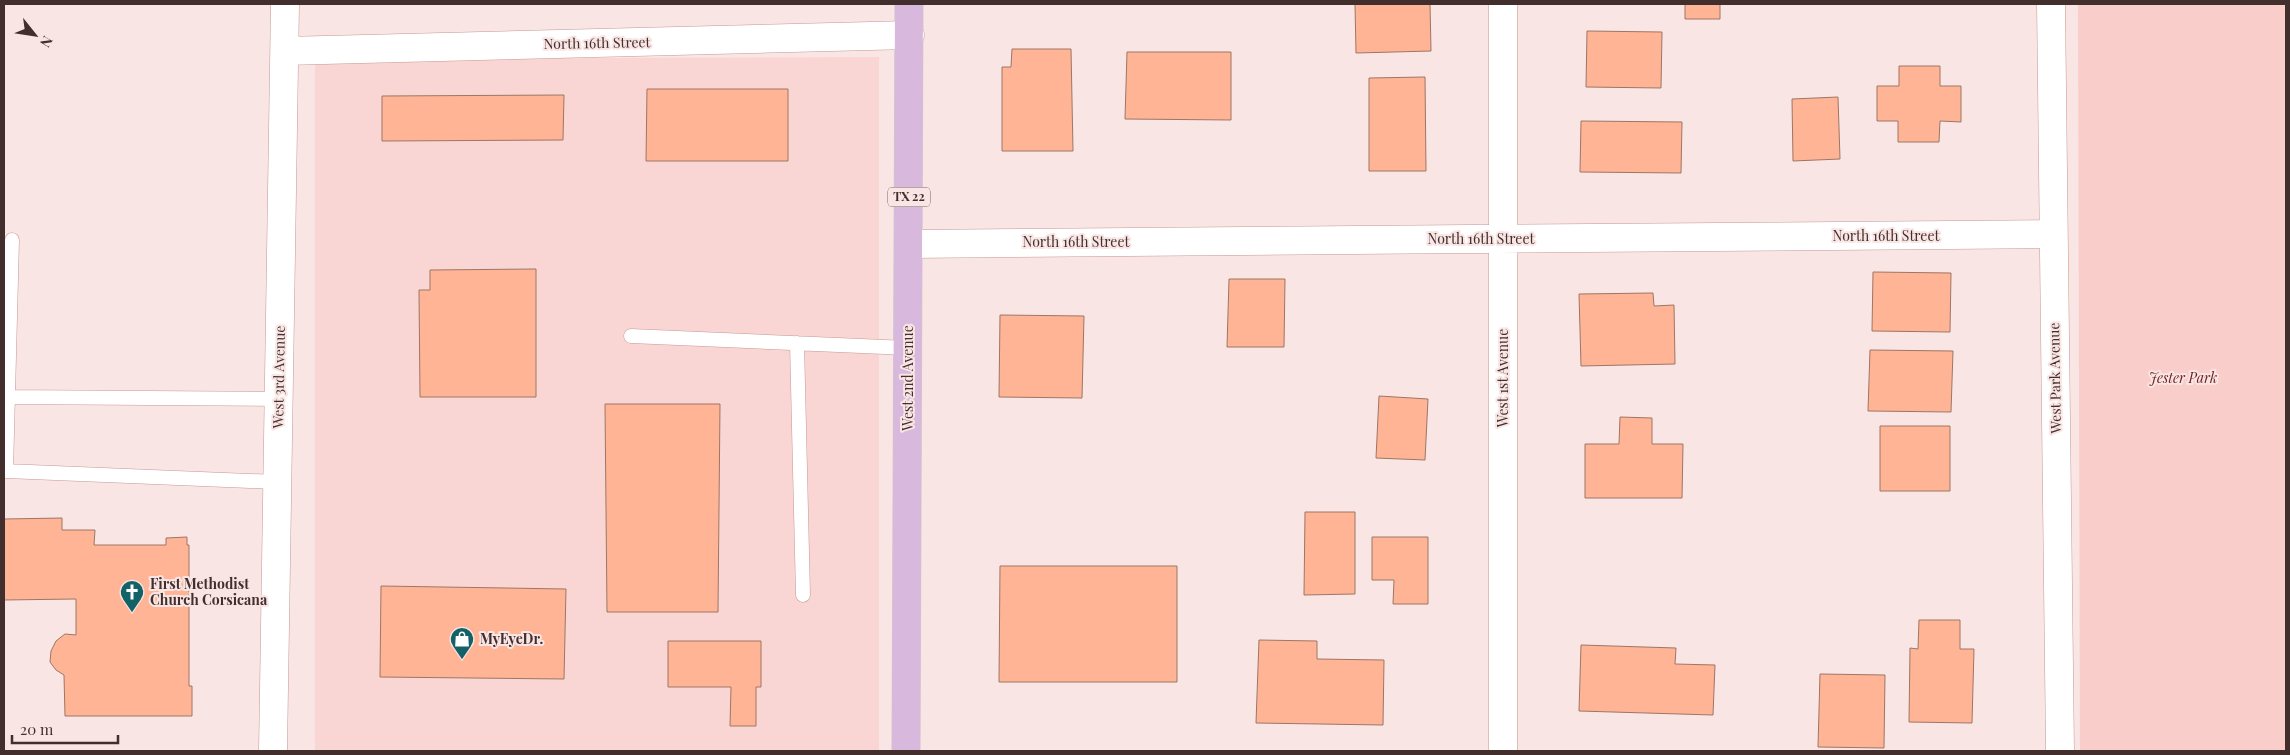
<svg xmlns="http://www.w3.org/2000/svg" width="2290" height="755" font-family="'Playfair Display',serif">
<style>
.built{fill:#f9d6d3}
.green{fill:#f9cdca}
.building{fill:#ffb495;stroke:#9e7665}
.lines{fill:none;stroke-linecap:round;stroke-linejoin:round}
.service-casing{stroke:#c69894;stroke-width:15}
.minor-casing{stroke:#c69894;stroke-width:29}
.primary-casing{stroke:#cec9c8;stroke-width:29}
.service{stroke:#fff;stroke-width:14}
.minor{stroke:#fff;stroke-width:28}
.primary{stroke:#d9b8dd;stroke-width:28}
.labels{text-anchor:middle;stroke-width:4;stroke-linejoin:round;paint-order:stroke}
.shield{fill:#f9e5e3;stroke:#796664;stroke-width:1}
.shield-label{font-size:12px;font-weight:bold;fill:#422f2d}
.street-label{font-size:14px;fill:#422f2d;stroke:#f9e5e3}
.park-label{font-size:14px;font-style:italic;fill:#701d20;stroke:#f9e5e3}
.poi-label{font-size:14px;font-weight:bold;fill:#422f2d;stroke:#f9e5e3;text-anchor:start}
</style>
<rect width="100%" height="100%" fill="#f9e5e3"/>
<path class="built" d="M879,57V751H315V59Z"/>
<path class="green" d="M2078,4H2286V751H2080Z"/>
<path class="building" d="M1355,4H1430L1431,51L1356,53Z
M1685,4H1720V19H1685Z
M1587,31L1662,32L1661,88L1586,87Z
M1012,49H1071L1073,151H1002V67H1011Z
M1127,52H1231V120L1125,119Z
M1899,66H1940V86H1961V122L1940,121L1939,142H1898V121H1877V86H1899Z
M1425,77L1426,171H1369V78Z
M647,89H788V161H646Z
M564,95L563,140L382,141V96Z
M1838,97L1840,159L1793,161L1792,99Z
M1581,121L1682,122L1681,173L1580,172Z
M536,269V397H420L419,290H430V270Z
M1873,272L1951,273L1950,332L1872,331Z
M1229,279H1285L1284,347H1227Z
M1653,293L1654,306L1674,305L1675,364L1581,366L1579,294Z
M1000,315L1084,316L1082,398L999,397Z
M1870,350L1953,351L1951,412L1868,411Z
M1379,396L1428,399L1425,460L1376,458Z
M605,404H720L718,612H607Z
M1620,417L1652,418V444H1683L1682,498H1585V444H1619Z
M1880,426H1950V491H1880Z
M1305,512H1355V594L1304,595Z
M62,518V530H95L94,545H166V538L187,537V545H189V686H192V716H65L64,675L56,670L50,662L51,651L56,641L65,634L76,635V599L4,600V519Z
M1372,537H1428V604H1393L1394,580H1372Z
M1000,566H1177V682H999Z
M381,586L566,589L564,679L380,677Z
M1919,620H1960V649H1974L1972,723L1909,722L1910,648L1918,649Z
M1259,640L1317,641V659L1384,660L1383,725L1256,723Z
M668,641H761V687H756V726H730L731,687H668Z
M1581,645L1676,648L1675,664L1715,665L1713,715L1579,711Z
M1820,674L1885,675L1884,748L1818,747Z"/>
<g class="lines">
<g class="service-casing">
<path id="service" d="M12,240L6,471L277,482
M631,336L908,348
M797,343L803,595
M4,397L278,399"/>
</g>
<g class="minor-casing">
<path id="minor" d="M1503,4V751
M2051,4L2060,751
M285,51L910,35
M909,244L2053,234
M273,751L285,4"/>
</g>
<g class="primary-casing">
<path id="primary" d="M906,751L909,4"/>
</g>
<use href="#service" class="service"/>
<use href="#minor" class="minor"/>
<use href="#primary" class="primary"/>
</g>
<defs>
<g id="church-pin" transform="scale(1.25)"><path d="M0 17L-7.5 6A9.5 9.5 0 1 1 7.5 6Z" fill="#126268" stroke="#f9e5e3"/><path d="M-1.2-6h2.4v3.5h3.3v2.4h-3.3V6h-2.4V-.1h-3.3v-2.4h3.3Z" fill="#fff"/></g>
<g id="shop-pin" transform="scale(1.25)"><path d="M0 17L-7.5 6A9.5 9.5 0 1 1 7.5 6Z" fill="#126268" stroke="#f9e5e3"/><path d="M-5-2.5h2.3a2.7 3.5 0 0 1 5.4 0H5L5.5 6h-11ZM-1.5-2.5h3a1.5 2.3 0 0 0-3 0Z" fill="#fff"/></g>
</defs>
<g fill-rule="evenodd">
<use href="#church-pin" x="132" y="592"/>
<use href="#shop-pin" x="462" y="639"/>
</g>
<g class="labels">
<rect class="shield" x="888" y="187.5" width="42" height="19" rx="4"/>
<g class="shield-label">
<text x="909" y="201">TX 22</text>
</g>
<g class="street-label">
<text transform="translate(597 43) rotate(-1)" y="5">North 16th Street</text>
<text x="1886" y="241">North 16th Street</text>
<text x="1481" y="244">North 16th Street</text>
<text x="1076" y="247">North 16th Street</text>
<text transform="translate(279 377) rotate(-89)" y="5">West 3rd Avenue</text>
<text transform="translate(908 378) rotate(-90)" y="5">West 2nd Avenue</text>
<text transform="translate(1503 378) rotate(-90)" y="5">West 1st Avenue</text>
<text transform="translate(2055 378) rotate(-91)" y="5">West Park Avenue</text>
</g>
<g class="park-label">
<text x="2183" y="383">Jester Park</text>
</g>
<g class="poi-label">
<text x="150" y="589">First Methodist<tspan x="150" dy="16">Church Corsicana</tspan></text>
<text x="480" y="644">MyEyeDr.</text>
</g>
</g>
<rect width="2290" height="755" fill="none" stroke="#422f2d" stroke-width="10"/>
<g transform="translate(35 35) rotate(120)" stroke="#f9e5e3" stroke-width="4" paint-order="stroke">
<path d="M0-4L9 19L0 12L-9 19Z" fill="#422f2d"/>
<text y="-8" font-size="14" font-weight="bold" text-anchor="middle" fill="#422f2d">N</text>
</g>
<path d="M12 735v8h106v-8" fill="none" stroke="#422f2d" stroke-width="2.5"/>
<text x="20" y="735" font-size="15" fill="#422f2d" stroke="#f9e5e3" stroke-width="4" paint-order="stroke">20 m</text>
</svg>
